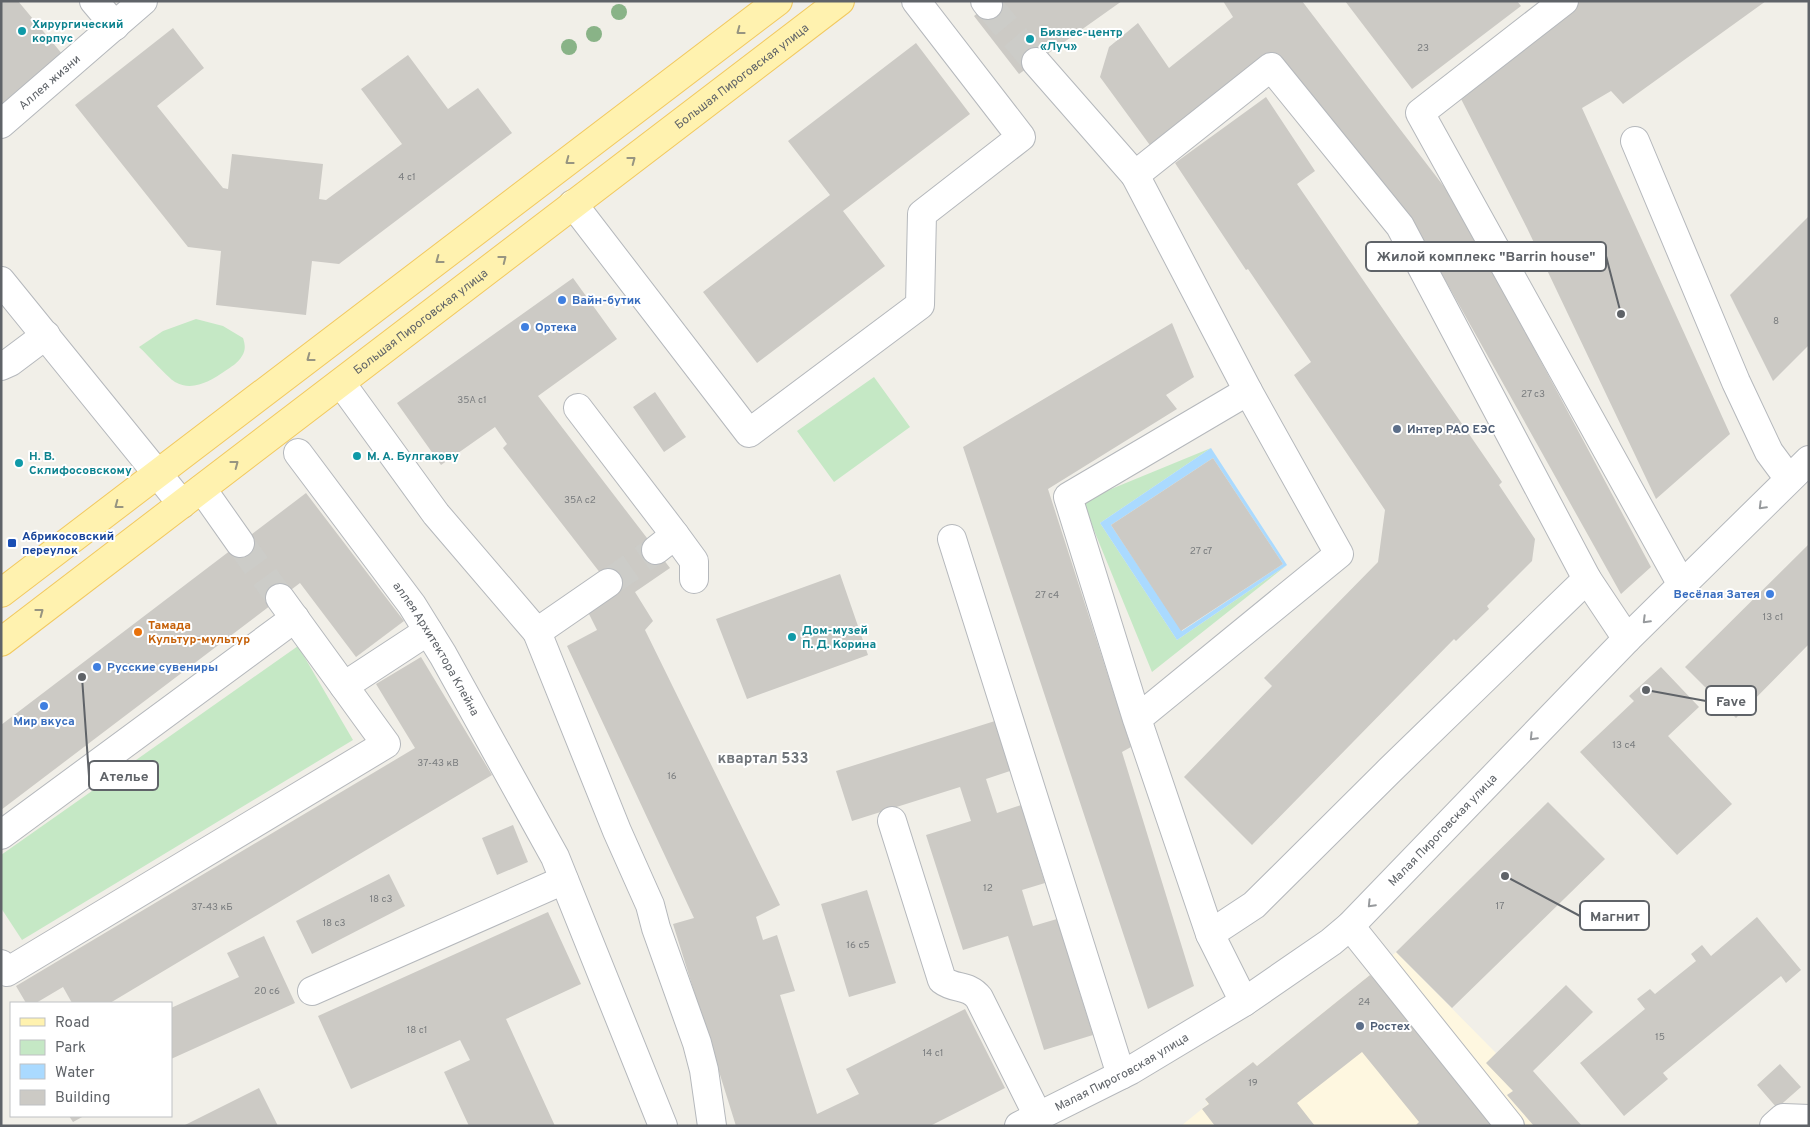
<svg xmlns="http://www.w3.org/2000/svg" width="1810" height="1127" font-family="Overpass,sans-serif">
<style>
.commercial{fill:#fef7e0}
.green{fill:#c5e8c5}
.water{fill:#aadaff;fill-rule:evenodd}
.building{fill:#cccac5}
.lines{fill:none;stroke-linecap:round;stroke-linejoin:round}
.minor-tunnel{stroke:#ccccc8;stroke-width:28;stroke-dasharray:28 14;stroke-linecap:butt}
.minor-casing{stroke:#b5b8bc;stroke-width:30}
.major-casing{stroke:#f2c960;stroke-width:30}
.minor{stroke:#fff;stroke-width:28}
.major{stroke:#fff2af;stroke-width:28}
.tree{fill:#89b387}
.oneway{stroke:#979581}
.oneway2{stroke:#979a9d}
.culture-dot{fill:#0f9aa8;stroke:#fff;stroke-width:2}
.shop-dot{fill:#3f7fe0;stroke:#fff;stroke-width:2}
.service-dot{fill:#5c6f8a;stroke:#fff;stroke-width:2}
.transit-dot{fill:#1a4fb4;stroke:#fff;stroke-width:2}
.food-dot{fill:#e8710a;stroke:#fff;stroke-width:2}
.labels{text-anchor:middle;stroke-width:4;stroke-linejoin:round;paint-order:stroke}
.number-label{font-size:10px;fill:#7a7d7f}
.culture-label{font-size:12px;font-weight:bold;fill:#0d838f;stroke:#fff;text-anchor:start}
.street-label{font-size:12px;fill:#5f6368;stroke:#fff}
.shop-label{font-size:12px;font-weight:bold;fill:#366cbe;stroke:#fff;text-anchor:start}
.service-label{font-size:12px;font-weight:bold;fill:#4e5e75;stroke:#fff;text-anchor:start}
.transit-label{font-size:12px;font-weight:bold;fill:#164399;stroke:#fff;text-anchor:start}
.food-label{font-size:12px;font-weight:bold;fill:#c56008;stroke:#fff;text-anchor:start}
.quarter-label{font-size:15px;font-weight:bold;fill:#70757a;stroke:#fff}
.leader{fill:none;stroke:#5f6368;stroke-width:2}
.callout-dot{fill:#5f6368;stroke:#fff;stroke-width:2}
.callout{fill:#fff;stroke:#5f6368;stroke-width:2}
.callout-label{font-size:14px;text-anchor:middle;font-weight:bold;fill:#5f6368}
</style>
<rect width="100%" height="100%" fill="#f1efe8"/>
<path class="commercial" d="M1396,952L1496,1053L1487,1063L1513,1091L1507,1095L1534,1126H1181L1208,1104L1205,1099L1253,1062L1257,1066L1370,975Z"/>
<path class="green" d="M196,319L223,326L243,338C245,344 246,350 242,356C238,363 231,367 225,371C210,381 193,392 175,382C167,377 148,355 139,347L163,331Z
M874,377L910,427L834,482L797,431Z
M1211,448L1100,523L1177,640L1287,565L1152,672L1082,501Z
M298,646L353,740L22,940L1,908V855Z"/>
<path class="water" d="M1211,448L1287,565L1177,640L1100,523ZM1213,458L1283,564L1182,631L1111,525Z"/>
<path class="building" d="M1,1H18L68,61L1,116Z
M993,1H1122L1019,74L974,16Z
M1223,1H1302L1455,201L1651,567L1621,594L1411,219L1267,54L1152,148L1100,77L1109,47L1138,23L1169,68L1233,17Z
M1345,1H1517L1521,6L1412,89Z
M1581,1H1766L1623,104L1611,91L1582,108L1730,434L1656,499L1527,228L1458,93Z
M173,28L204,68L157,106L223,188L228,189L232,154L323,164L319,199L326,200L402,144L361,89L408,55L448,109L478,88L512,133L339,264L312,261L306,315L216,305L221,251L188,247L75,105Z
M916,43L970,114L843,211L885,266L757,363L703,292L830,195L788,141Z
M1266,97L1315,171L1297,184L1502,482L1499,485L1535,539L1532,561L1487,606L1489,609L1456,641L1454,639L1252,845L1184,777L1272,686L1264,678L1378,562L1385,510L1294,375L1311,362L1248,269L1246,270L1175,163Z
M1809,216V345L1773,381L1730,295Z
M573,278L617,339L538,396L670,568L635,592L653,621L645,630L780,905L756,917L763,940L777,935L795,991L780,995L817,1114L859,1094L846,1069L965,1009L1005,1088L930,1126H736L673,924L694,918L567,646L597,630L587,610L601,574L503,448L507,444L495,427L441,465L397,403Z
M1172,323L1194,377L1166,395L1177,409L1048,489L1131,747L1122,752L1194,986L1148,1009L963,447Z
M655,392L686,437L664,452L633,407Z
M1213,458L1283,564L1181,631L1111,525Z
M306,493L404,621L356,657L300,583L1,810V725Z
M1809,544V644L1736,718L1685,667Z
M840,574L868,655L747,699L716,619Z
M421,657L492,775L110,1003H72L63,987L36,1003H26L16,986L415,748L376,684Z
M1661,667L1699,707L1668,736L1732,804L1677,855L1580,752L1634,701L1629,696Z
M995,721L1010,771L986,779L997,813L1021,805L1045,883L1022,890L1033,926L1057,919L1093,1035L1044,1050L1008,936L963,950L926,835L971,821L960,787L852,821L836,771Z
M1548,802L1605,859L1452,1008L1396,952Z
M513,825L528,862L497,875L482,838Z
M389,874L405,906L312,954L296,921Z
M867,890L896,983L849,997L821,904Z
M548,912L581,984L506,1019L555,1126H469L444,1072L470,1060L460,1040L351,1089L318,1016Z
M1757,917L1801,970L1786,983L1781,976L1663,1073L1668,1079L1624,1116L1580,1063L1645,1009L1637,999L1650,989L1655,994L1696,961L1691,954L1702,945L1711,956Z
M264,936L295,1003L171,1059V1008L239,977L227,953Z
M1370,975L1393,1000L1493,1126H1415L1419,1122L1362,1052L1297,1103L1315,1126H1215L1202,1109L1209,1104L1205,1099L1253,1062L1257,1066Z
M1566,985L1593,1012L1533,1071L1582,1126H1534L1507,1095L1513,1091L1486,1063Z
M1780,1064L1801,1087L1777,1108L1757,1085Z
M259,1088L278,1126H183Z
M69,1116H84L73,1122Z"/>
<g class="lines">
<path class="minor-tunnel" d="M988,5L1036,62
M240,543L280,598
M608,583L656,550"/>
<g class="minor-casing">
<g id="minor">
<path d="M94,1L115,26"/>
<path d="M985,1L988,5"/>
<path d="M1564,1L1420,113L1682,585"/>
<path d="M1036,62L1135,175L1271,67L1400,226L1587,579L1627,639"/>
<path id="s1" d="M1,124L143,1"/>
<path d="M1635,141L1736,382L1769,452L1789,479"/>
<path d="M1135,175L1248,391"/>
<path d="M573,204L749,433L920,305L922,214L1021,137L916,1"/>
<path d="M1,281L182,504"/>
<path d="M1,366L10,362L46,335"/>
<path d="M341,383L436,514L537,632L608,583"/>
<path d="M578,408L675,535"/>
<path id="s2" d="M298,453L412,605L443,655L555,857L663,1126"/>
<path d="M202,489L240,543"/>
<path d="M952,539L1121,1075"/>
<path d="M656,550L675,535L694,561V579"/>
<path d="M537,632L617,831L650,905L656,928L697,1043L704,1070L712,1126"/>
<path d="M344,686L428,631"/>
<path d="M1137,719L1339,554L1248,391L1068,497L1137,719L1210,934"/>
<path d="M892,821L942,980C955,990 968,984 979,998L1038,1116"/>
<path d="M1,835L295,618"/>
<path d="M1350,926L1510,1126"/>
<path d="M1,964L7,972L386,744L280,598"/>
<path d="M312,991L564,880"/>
<path d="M1244,1002L1210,934L1254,905L1390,770L1587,579"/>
<path id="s3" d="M1019,1126L1131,1070L1244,1002L1331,942L1350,926L1627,639L1809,460"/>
<path d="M1774,1126L1783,1118L1809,1119"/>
</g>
</g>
<g class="major-casing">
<g id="major">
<path d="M1,593L778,1"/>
<path id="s4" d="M1,642L840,1"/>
</g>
</g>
<use href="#minor" class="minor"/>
<use href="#major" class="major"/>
</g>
<g class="tree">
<circle cx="619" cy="12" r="8"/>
<circle cx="594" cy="34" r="8"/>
<circle cx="569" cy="47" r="8"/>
</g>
<defs><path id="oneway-chevron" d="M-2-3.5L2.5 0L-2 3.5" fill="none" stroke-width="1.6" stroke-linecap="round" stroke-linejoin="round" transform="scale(1.25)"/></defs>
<g class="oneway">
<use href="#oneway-chevron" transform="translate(740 31) rotate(143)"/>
<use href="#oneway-chevron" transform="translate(632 160) rotate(-37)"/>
<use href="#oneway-chevron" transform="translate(569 161) rotate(143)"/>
<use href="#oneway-chevron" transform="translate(503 259) rotate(-38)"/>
<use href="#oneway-chevron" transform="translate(439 260) rotate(143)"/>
<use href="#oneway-chevron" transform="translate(310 358) rotate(143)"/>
<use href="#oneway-chevron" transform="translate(235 464) rotate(-37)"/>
<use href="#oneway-chevron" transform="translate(118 505) rotate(143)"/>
<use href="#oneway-chevron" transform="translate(40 612) rotate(-37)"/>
</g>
<g class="oneway2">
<use href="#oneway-chevron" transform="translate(1762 506) rotate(135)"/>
<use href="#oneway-chevron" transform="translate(1646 620) rotate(135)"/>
<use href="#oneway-chevron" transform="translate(1533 737) rotate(134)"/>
<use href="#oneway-chevron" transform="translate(1371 904) rotate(134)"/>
</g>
<g class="culture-dot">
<circle cx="22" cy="31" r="5"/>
<circle cx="1030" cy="39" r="5"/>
<circle cx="357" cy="456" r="5"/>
<circle cx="19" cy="463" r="5"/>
<circle cx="792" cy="637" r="5"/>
</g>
<g class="shop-dot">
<circle cx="562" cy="300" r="5"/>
<circle cx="525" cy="327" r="5"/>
<circle cx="1770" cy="594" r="5"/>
<circle cx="97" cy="667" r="5"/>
<circle cx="44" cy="706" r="5"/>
</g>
<g class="service-dot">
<circle cx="1397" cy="429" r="5"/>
<circle cx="1360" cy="1026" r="5"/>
</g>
<rect class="transit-dot" x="7" y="538" width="10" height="10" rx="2.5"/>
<circle class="food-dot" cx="138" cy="632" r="5"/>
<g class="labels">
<g class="number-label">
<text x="1423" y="51">23</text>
<text x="407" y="180">4 с1</text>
<text x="1776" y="324">8</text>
<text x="1533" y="397">27 с3</text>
<text x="472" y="403">35А с1</text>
<text x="580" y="503">35А с2</text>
<text x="1201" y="554">27 с7</text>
<text x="1047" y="598">27 с4</text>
<text x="1773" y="620">13 с1</text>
<text x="1624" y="748">13 с4</text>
<text x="438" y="766">37-43 кВ</text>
<text x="672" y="779">16</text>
<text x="988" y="891">12</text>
<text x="381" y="902">18 с3</text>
<text x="1500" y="909">17</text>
<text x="212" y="910">37-43 кБ</text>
<text x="334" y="926">18 с3</text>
<text x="858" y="948">16 с5</text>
<text x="267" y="994">20 с6</text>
<text x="1364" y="1005">24</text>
<text x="417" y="1033">18 с1</text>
<text x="1660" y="1040">15</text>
<text x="933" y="1056">14 с1</text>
<text x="1253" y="1086">19</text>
</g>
<g class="culture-label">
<text x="32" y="28">Хирургический<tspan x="32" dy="14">корпус</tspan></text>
<text x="1040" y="36">Бизнес-центр<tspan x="1040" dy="14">«Луч»</tspan></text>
<text x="29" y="460">Н. В.<tspan x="29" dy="14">Склифосовскому</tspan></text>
<text x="367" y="460">М. А. Булгакову</text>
<text x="802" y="634">Дом-музей<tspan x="802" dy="14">П. Д. Корина</tspan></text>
</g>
<g class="street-label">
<text dy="4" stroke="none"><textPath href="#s4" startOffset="932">Большая Пироговская улица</textPath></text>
<text dy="4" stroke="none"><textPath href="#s1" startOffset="64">Аллея жизни</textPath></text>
<text dy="4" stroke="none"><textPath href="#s4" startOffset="528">Большая Пироговская улица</textPath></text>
<text dy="4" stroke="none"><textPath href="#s2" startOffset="240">аллея Архитектора Клейна</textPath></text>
<text dy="4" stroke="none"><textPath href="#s3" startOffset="521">Малая Пироговская улица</textPath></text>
<text dy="4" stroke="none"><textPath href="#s3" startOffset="116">Малая Пироговская улица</textPath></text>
</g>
<g class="shop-label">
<text x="572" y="304">Вайн-бутик</text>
<text x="535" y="331">Ортека</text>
<text x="1760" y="598" text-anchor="end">Весёлая Затея</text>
<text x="107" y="671">Русские сувениры</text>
<text x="44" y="725" text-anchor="middle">Мир вкуса</text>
</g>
<g class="service-label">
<text x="1407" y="433">Интер РАО ЕЭС</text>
<text x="1370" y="1030">Ростех</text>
</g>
<g class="transit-label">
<text x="22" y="540">Абрикосовский<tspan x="22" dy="14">переулок</tspan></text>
</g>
<g class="food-label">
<text x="148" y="629">Тамада<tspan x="148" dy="14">Культур-мультур</tspan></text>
</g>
<g class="quarter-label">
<text x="763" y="763">квартал 533</text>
</g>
</g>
<path class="leader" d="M1621 314L1606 256M1646 690L1706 701M82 677L89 776M1505 876L1580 916"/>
<g class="callout-dot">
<circle cx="1621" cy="314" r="5"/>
<circle cx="1646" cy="690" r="5"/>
<circle cx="82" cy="677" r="5"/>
<circle cx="1505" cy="876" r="5"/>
</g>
<g class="callout">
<rect x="1366" y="242" width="240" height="29" rx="5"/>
<rect x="1706" y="686" width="50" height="29" rx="5"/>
<rect x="89" y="761" width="69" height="29" rx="5"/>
<rect x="1580" y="901" width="69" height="29" rx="5"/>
</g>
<g class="callout-label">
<text x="1486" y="261">Жилой комплекс "Barrin house"</text>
<text x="1731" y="706">Fave</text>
<text x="124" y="781">Ателье</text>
<text x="1615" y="921">Магнит</text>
</g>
<rect width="1810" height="1127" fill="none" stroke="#5f6368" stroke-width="5"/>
<rect x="10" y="1002" width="162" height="115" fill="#ffffff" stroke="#bfc1c3"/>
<rect x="20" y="1018" width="25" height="8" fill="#fff2af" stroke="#bfc1c3"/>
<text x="55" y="1027" font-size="15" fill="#5f6368">Road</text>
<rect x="20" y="1040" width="25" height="15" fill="#c5e8c5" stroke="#bfc1c3"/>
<text x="55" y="1052" font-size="15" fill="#5f6368">Park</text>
<rect x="20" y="1064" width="25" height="15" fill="#aadaff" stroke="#bfc1c3"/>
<text x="55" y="1077" font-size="15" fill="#5f6368">Water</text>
<rect x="20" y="1090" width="25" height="15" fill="#cccac5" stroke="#bfc1c3"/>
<text x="55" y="1102" font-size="15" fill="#5f6368">Building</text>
</svg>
